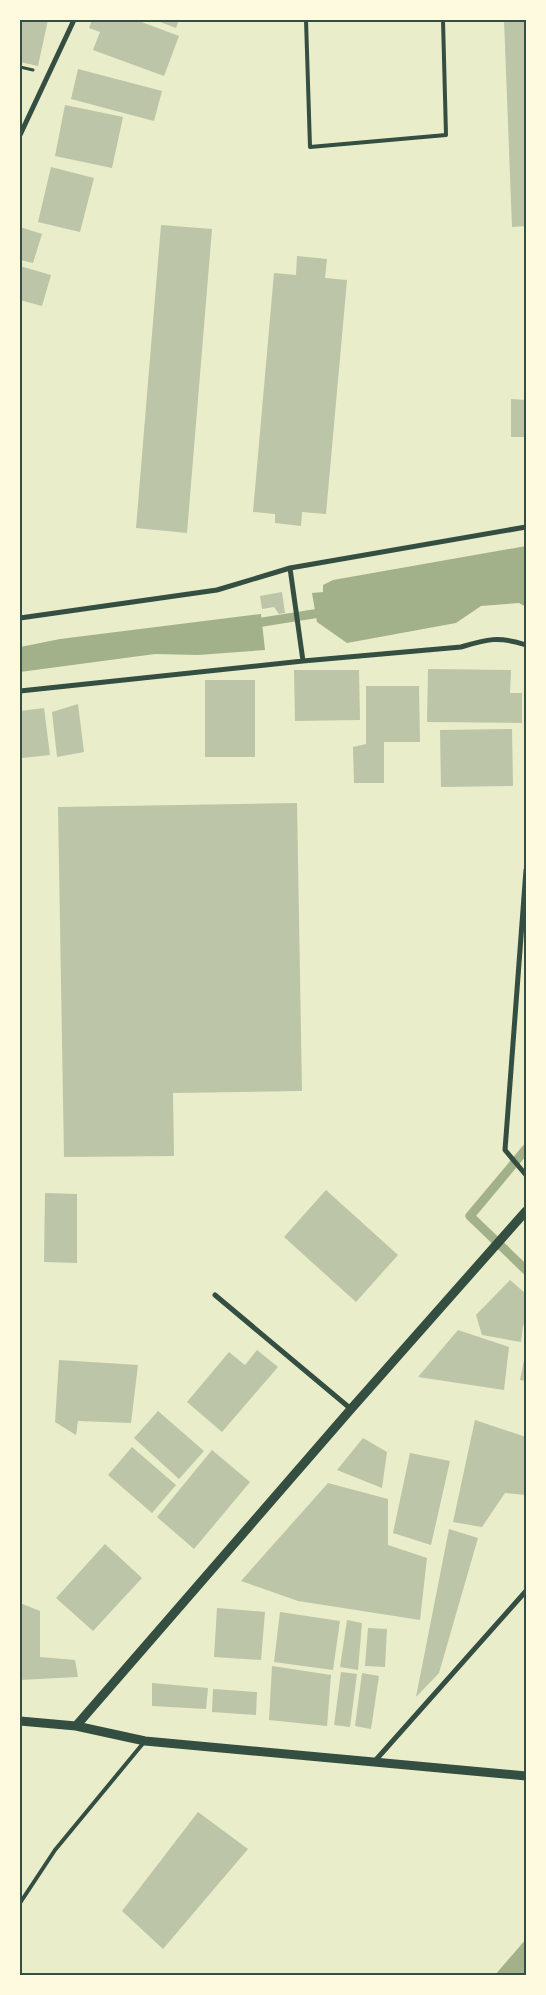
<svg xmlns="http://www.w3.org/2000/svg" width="546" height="1995" font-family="Montserrat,sans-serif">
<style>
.water{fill:#a3b18a}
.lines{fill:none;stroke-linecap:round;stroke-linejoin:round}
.stream{stroke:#a3b18a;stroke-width:9}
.building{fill:#bcc5a7}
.path{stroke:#344e41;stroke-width:3}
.service{stroke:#344e41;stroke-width:4}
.minor{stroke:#344e41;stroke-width:5}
.tertiary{stroke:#344e41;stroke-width:9}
.neatline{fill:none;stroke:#344e41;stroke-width:2}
</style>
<rect width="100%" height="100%" fill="#e9edc9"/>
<path class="water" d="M526,546V607L519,603L481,606L456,623L347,643L317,622L312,593L323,592V585L333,580Z
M261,614L265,650L198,655L155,654L20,672V647L60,639Z
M526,1939V1975H495Z"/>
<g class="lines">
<path class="stream" d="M250,624L326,612
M526,1149L470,1216L526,1270"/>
</g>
<path class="building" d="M20,20H48L38,66L20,62Z
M92,20H136L179,36L164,76L93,50L100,32L89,28Z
M155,20H179L176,28Z
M504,20H526V226L512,227Z
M78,69L162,91L154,121L71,99Z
M65,105L123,117L112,168L55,156Z
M51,167L94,178L80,232L38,222Z
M161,225L212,229L187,533L136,528Z
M20,227L42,234L33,263L20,260Z
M297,256L327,259L325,278L347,280L326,514L302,512L301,526L275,523V514L253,512L274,273L296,275Z
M20,266L51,275L42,306L20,300Z
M511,399L526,400V437H511Z
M282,592L285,613L279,614L274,607L262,609L260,596Z
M428,669L511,670L510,693H522V723L427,722Z
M294,670H359L360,720L295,721Z
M205,680H255V757H205Z
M366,686H419L420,742H384V783H354L353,747L366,744Z
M78,704L84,752L57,757L52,712Z
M44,708L50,755L22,758L20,711Z
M512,729L513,786L441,787L440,730Z
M297,803L302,1091L173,1093L174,1156L64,1157L58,807Z
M326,1190L398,1255L356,1302L284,1237Z
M45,1193L77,1194V1263L44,1262Z
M510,1280L526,1294V1321L523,1326L521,1342L482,1335L476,1315Z
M458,1330L509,1347L504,1390L418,1377Z
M257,1350L278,1367L222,1432L187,1402L229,1352L245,1365Z
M525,1355H526V1381L520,1380Z
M59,1360L138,1365L131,1423L78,1421L76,1435L55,1422Z
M158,1411L204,1451L179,1479L134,1438Z
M475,1420L526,1437V1495L505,1493L482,1527L453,1522Z
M363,1438L387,1452L382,1488L337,1470Z
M132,1447L176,1485L152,1513L108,1475Z
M212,1450L250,1482L194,1549L157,1517Z
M410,1453L450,1461L431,1545L393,1533Z
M328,1483L388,1499V1545L427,1558L420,1620L298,1601L241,1581Z
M449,1529L478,1538L439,1673L416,1697Z
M105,1544L142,1578L93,1631L56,1598Z
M20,1603L40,1611V1657L75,1660L78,1677L20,1680Z
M217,1608L265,1612L261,1660L214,1657Z
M280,1612L340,1621L333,1670L274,1662Z
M347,1620L362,1623L358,1670L340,1667Z
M368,1628L387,1629L385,1667L365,1666Z
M272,1666L331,1675L327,1726L269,1720Z
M341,1672L357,1674L350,1727L334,1725Z
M362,1673L379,1676L371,1729L355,1726Z
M152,1683L208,1688L206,1709L152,1706Z
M213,1689L257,1692L256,1715L212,1712Z
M198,1812L248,1849L163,1949L122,1911Z"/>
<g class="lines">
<path class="path" d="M20,67L33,70"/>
<path class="service" d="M306,20L310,147L446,135L443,20
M20,1903L55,1850L145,1741"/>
<path class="minor" d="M20,135L74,20
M290,568L303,661L461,647C487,639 499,636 526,645
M20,618L217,590L290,568L526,527
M20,691L303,661
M526,870L505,1150L526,1175
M215,1295L351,1409
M374,1762L526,1591"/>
<path class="tertiary" d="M20,1721L76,1726L145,1741L526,1776
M76,1726L351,1409L526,1211"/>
</g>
<rect width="546" height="1995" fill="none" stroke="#fefae0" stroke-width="42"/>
<rect x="21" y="21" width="504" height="1953" class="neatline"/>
</svg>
